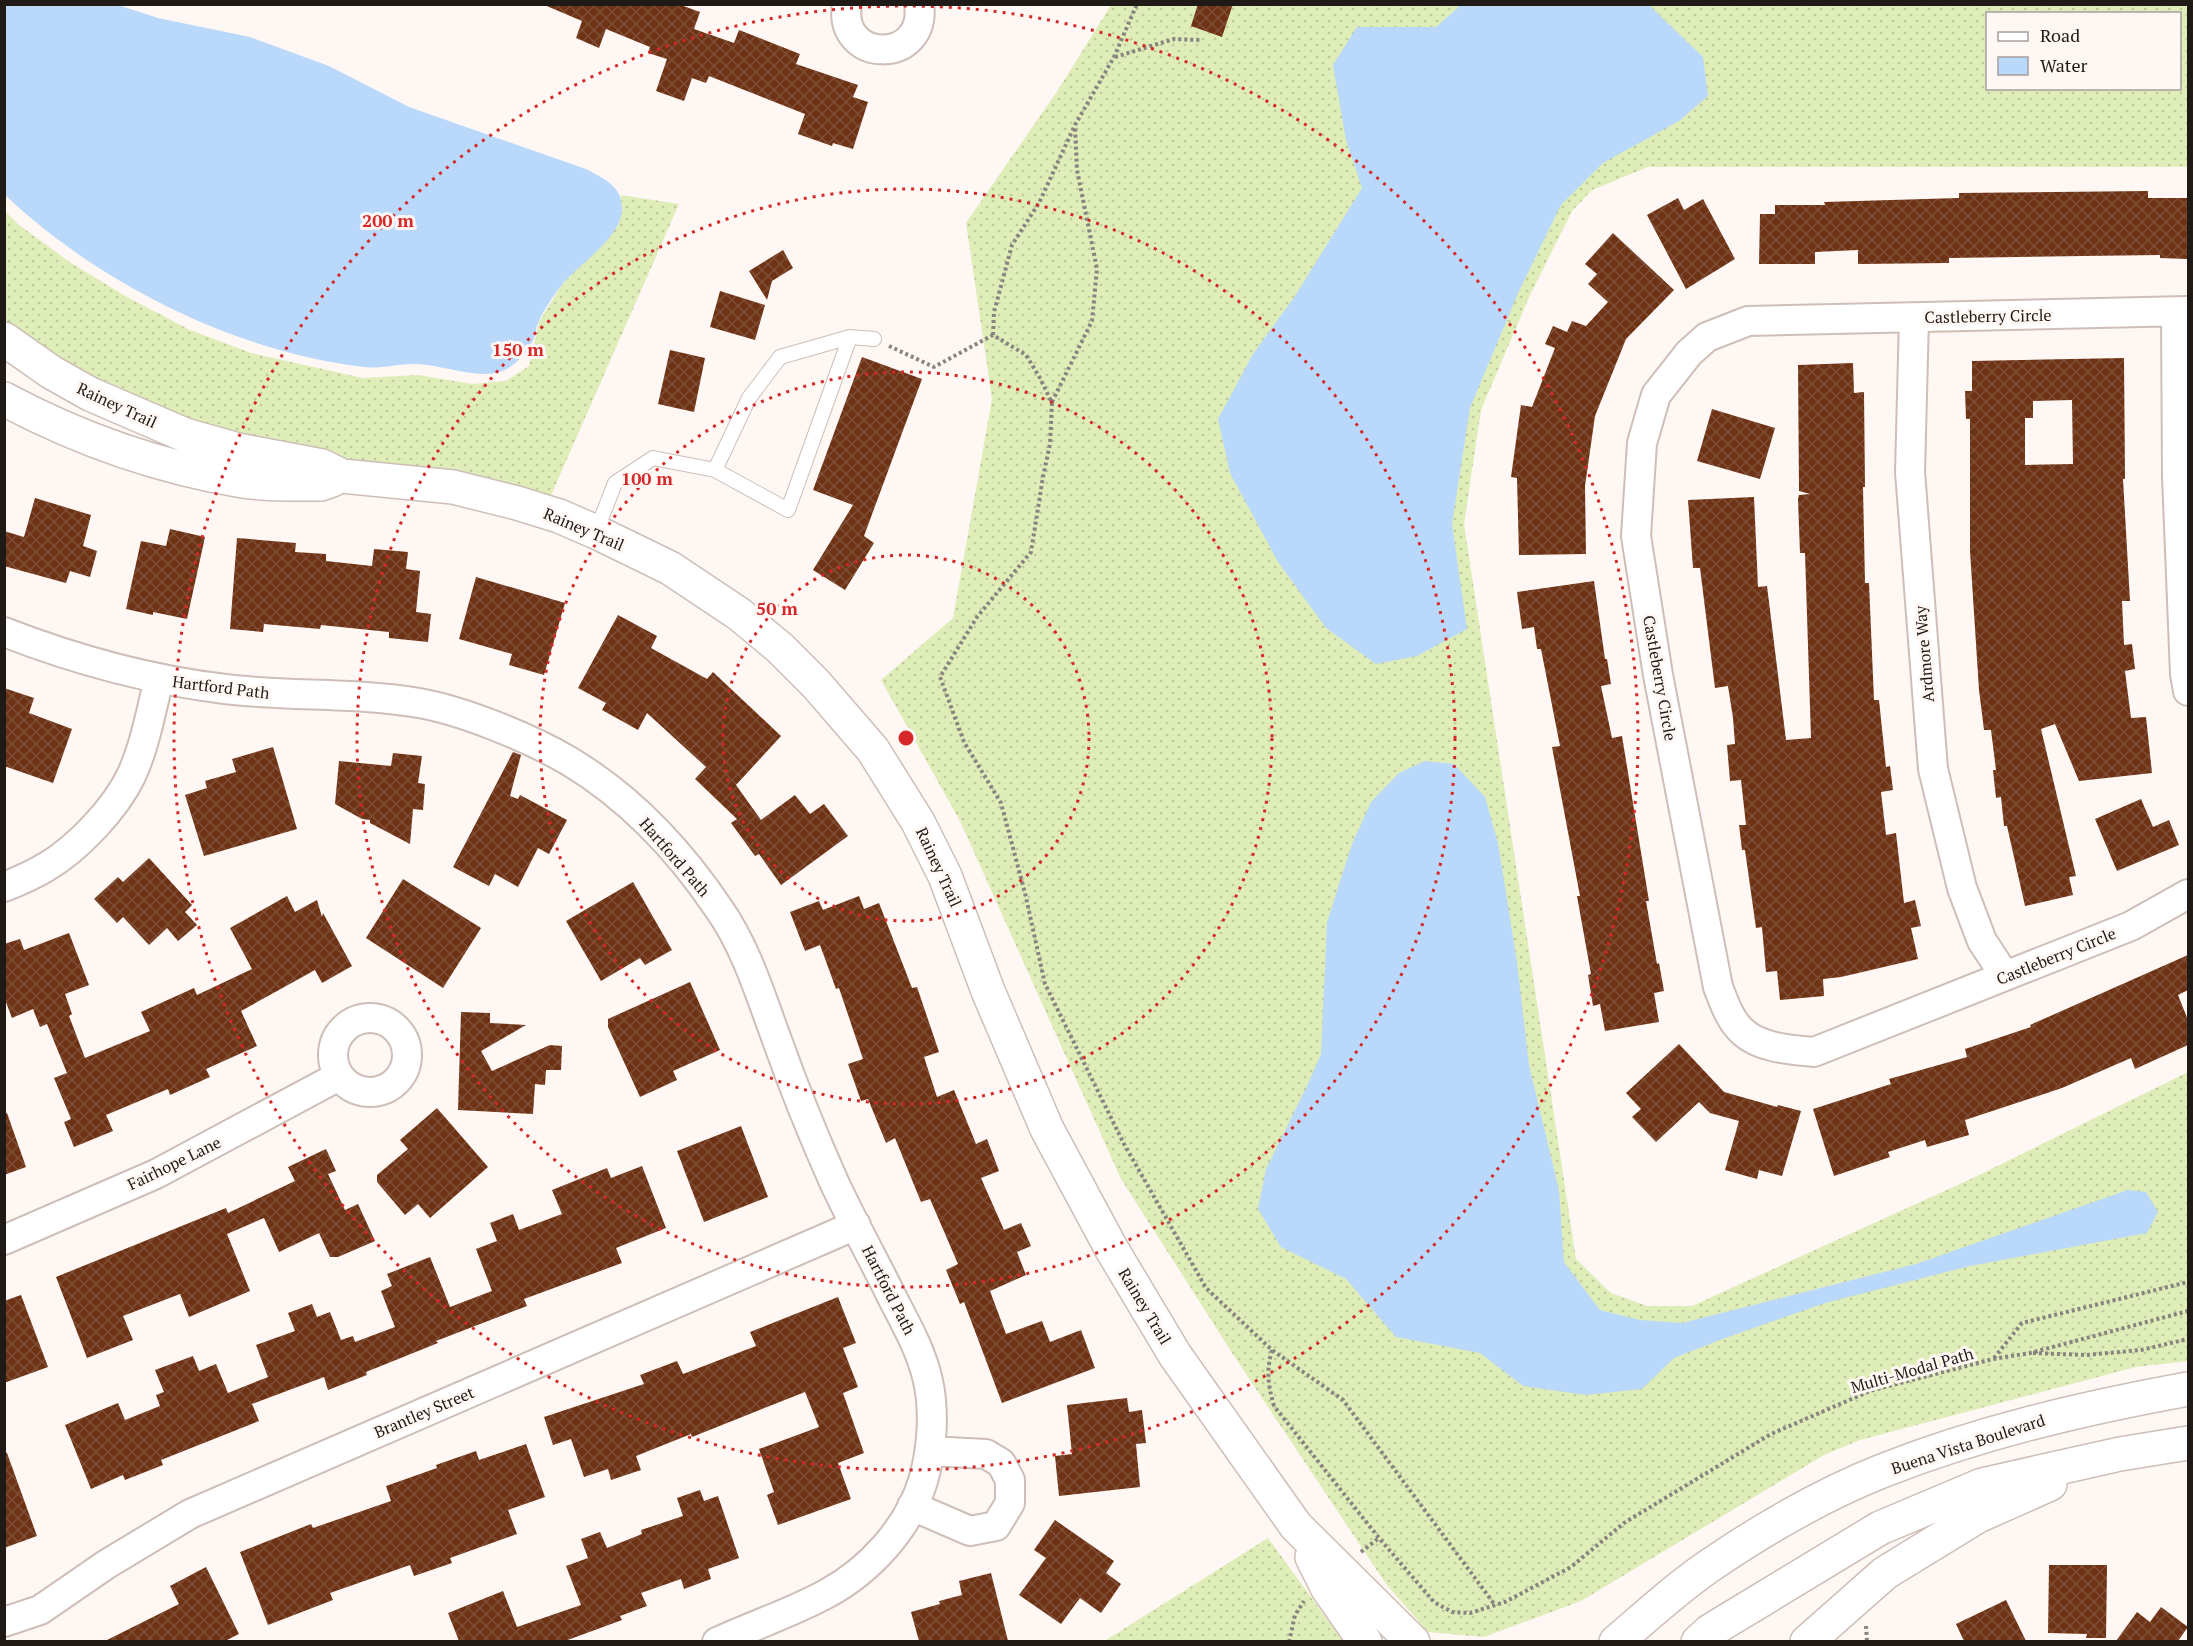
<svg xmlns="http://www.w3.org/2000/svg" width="2193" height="1646" font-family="'PT Serif',serif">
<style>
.grass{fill:url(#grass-dots);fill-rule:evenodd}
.water{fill:#bad8fa}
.building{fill:url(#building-cross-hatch);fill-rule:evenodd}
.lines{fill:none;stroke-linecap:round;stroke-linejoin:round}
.service-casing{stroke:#cebeb7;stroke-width:16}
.minor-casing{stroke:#cebeb7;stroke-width:32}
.tertiary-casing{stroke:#cebeb7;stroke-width:36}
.secondary-casing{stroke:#cebeb7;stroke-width:36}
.path{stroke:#898380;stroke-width:4;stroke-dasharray:3 3;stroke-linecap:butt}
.service{stroke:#fff;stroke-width:14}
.minor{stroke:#fff;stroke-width:28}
.tertiary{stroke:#fff;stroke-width:33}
.secondary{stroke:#fff;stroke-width:33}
.ring{fill:none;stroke:#d62828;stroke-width:3;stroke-dasharray:3 6}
.labels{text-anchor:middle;stroke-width:6;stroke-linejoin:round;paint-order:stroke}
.street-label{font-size:16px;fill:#201a17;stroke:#fef7f4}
.centre{fill:#d62828;stroke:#fef7f4;stroke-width:3}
.ring-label{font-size:18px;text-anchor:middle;font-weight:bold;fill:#d62828;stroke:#fef7f4;stroke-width:6;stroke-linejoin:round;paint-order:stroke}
</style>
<defs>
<pattern id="grass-dots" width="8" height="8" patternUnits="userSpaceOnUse" patternTransform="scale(1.5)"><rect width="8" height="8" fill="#dfedb8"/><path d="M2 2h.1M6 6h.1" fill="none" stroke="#bfcb9d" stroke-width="1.8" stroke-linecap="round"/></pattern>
<pattern id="building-cross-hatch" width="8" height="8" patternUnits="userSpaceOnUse" patternTransform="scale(1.5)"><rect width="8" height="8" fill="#6e3315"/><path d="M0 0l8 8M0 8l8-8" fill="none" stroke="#7e4e36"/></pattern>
</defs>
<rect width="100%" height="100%" fill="#fef7f4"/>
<path class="grass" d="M1111,5H2188V167H1648L1592,190L1572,211L1530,295L1481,410L1464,524L1576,1259L1611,1293L1647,1306H1692L1973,1178L2188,1072V1361L2136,1367L1860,1440L1824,1455L1581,1601L1484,1637L1428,1632L1386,1584L1238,1362L1121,1179L960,821L881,680L953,618L992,399L966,223L1058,90ZM1988,14H2180V88H1988Z
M621,195L679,204L549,500L353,465L351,460L344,463L190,423L98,383L5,322L4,210L19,225L71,263L127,297L190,330L251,353L363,378L418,375L473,384L506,381L529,366L539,322L561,286L619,223Z
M1268,1538L1343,1641H1102L1106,1640Z"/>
<path class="water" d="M4,5H118L158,18L250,37L329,66L409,107L586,169C604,179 623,186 622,210C620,240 578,264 561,286C553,296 544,310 539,321C536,326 536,333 534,338C529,351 513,369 499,372C477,379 441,365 418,364C400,363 381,369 364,367C235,352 98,283 5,195Z
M1461,5H1649L1703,57L1708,96L1679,121L1603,163L1561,205L1519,291L1470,408L1452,524L1467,629L1417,656L1376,664L1326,628L1278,562L1230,473L1218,419L1253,354L1295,296L1362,188L1346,140L1333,65L1357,27H1436Z
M1425,761L1454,764L1485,797L1498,843L1517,962L1529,1065L1559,1190L1564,1262L1600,1310L1640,1320L1682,1323L1916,1264L2128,1190L2146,1192L2158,1212L2147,1233L1970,1266L1825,1303L1725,1338L1674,1358L1642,1389L1586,1395L1523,1386L1480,1353L1396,1337L1346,1279L1281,1247L1258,1209L1266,1169L1307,1086L1321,1054L1327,922L1352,844L1371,802L1399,773Z"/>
<path class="building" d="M542,4H678L700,12L694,29L734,43L739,30L800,54L796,64L858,85L853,97L868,102L853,149L833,143L832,146L798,134L805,114L709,76L706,83L692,78L684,101L656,91L667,59L648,53L650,47L606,29L599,48L576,38L582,21Z
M1198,4H1233L1222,37L1191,26Z
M2148,191V198H2188V259L2160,258V255L2083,256L1949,258V263L1858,264V250L1815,252V264H1759L1760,214H1775V205H1825L1824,202L1959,198V193Z
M1678,198L1684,210L1703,199L1735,259L1686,289L1647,215Z
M1613,233L1674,290L1626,339L1595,416L1585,486L1586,554L1519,555L1517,478L1511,477L1521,405L1532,407L1555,348L1545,344L1553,326L1567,332L1572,321L1586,326L1608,302L1588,284L1597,274L1585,264Z
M783,250L793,268L772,281L767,300L749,271Z
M720,291L765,305L755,340L710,327Z
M670,350L705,358L694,412L658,404Z
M862,357L922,379L864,536L874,543L845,590L813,570L853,505L813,490Z
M2124,358L2125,479H2123L2130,601H2122L2124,645L2132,644L2135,669L2125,671L2131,718L2146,717L2152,773L2079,781L2055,724L2041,729L2076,876L2069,877L2073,895L2025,906L2007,826H2004L2001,797L1996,798L1993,770H1996L1991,730H1984L1979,690L1970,551V419H1966L1965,391H1972V361ZM2072,400L2073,464L2025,465V418H2033V401Z
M1853,363L1854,393L1864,392L1865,487H1863L1865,583H1869L1874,700H1879L1886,767L1890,766L1893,790L1881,792L1886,835L1896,833L1904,903L1915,900L1921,926L1911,928L1918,959L1841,977L1823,979L1824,996L1780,1000L1777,971L1766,972L1762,927L1756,928L1745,850H1742L1739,825H1746L1741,780L1730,781L1727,745L1735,744L1733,718L1728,686L1715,688L1700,568H1693L1688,500L1754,497L1758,587L1767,586L1786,740L1811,738L1805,553H1800L1798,499L1799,495L1810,494L1799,491L1798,365Z
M1712,409L1775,428L1760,479L1697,461Z
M35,498L91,515L83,546L97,551L90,577L70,571L66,583L4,566V531L24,537Z
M170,529L205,537L187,619L153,612V615L126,609L141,541L166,546Z
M237,538L296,543L295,552L326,554V561L372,566L374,549L408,552L406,569L420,571L416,612L431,614L428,642L389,638V632L321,625L320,629L264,624L263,632L230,629Z
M476,577L565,603L544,675L509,665L512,654L459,639Z
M1594,581L1605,659H1607L1611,684L1601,686L1612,738L1622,736L1649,901H1646L1657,964L1659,963L1664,991L1654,993L1659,1022L1605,1031L1600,1004L1593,1006L1588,975L1591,974L1577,896H1580L1552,747L1560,746L1541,649H1537L1534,627L1522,629L1517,592Z
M618,615L657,636L651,648L707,679L713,672L781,736L736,785L761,820L795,795L810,814L824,804L848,836L781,885L759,854L755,856L731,823L737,819L695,779L706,767L647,713L638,730L602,710L606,703L578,688Z
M4,688L34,698L29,713L72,729L53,783L4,766Z
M273,747L297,829L204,856L185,795L207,788L205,781L236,772L232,759Z
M513,752L521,755L510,796L518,799L520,795L567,820L549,854L538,848L518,887L495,874L489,886L453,867Z
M393,753L422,756L418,783L425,784L423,810L413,809L410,844L370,823V820L362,819L335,804L339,761L391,766Z
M2141,799L2153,827L2169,820L2179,845L2117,871L2095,819Z
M149,858L192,905L185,912L197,925L178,941L167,928L149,945L123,917L117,923L94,899L118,877L123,882Z
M403,879L481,928L443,988L366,938Z
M633,882L672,950L645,965L640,958L601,981L566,921Z
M287,896L295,912L317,900L322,917L323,913L352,966L322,983L315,970L241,1011L257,1046L206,1069L210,1077L170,1095L168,1089L106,1115L113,1131L74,1147L64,1122L71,1119L54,1078L67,1073L47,1024L40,1027L33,1009L12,1018L4,997V944L20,939L24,950L69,933L89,985L65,994L72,1014L69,1016L85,1058L150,1031L141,1012L194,988L197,995L252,969L230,928Z
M859,896L864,909L879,903L912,988L917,987L939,1052L924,1057L937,1097L954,1090L976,1144L987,1139L999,1171L981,1178L1004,1230L1021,1223L1031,1246L1017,1252L1026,1275L990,1291L1006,1334L1042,1321L1050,1342L1081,1330L1095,1368L1002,1403L964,1302L960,1304L946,1270L958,1264L930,1199L921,1202L895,1138L886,1143L868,1099L861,1101L848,1064L863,1059L839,988L836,989L820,945L805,951L790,912L819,901L823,910Z
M2188,955V990L2178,995L2188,1020V1045L2135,1069L2131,1058L2062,1088L1965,1120L1969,1135L1927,1147L1925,1140L1888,1152L1890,1157L1834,1176L1813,1109L1891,1084L1889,1079L1967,1057L1965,1049L2031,1027L2030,1025Z
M690,982L720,1050L673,1071L677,1080L640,1097L608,1027V1019Z
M461,1012L490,1013V1023L526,1025L481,1051L492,1071L550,1045L562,1046L561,1070H546L545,1085L535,1084L533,1114L458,1110Z
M1679,1044L1724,1092L1777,1107L1778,1105L1801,1111L1782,1176L1759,1170L1757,1179L1725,1170L1739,1121L1710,1113L1699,1102L1656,1142L1632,1117L1641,1109L1626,1093Z
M437,1108L488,1167L430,1218L418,1204L405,1215L377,1182V1175L408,1149L400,1140Z
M7,1113L26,1167L4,1175V1114Z
M741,1126L768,1197L704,1222L677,1151Z
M326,1149L336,1171L328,1174L345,1210L358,1204L375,1241L338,1257H330L319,1233L279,1252L264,1218L227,1234L250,1291L189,1317L180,1294L123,1316L133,1340L87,1358L56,1277L226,1208L228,1213L295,1181L288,1167Z
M642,1166L666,1228L616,1248L622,1263L524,1299L527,1306L436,1341L438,1343L366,1372L367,1375L328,1390L324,1377L252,1404L259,1421L161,1460L163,1465L125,1480L123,1475L91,1489L65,1425L118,1403L125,1420L160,1406L156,1395L164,1392L155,1370L193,1356L199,1371L216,1364L228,1393L268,1377L256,1345L295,1331L288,1313L312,1304L317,1317L330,1312L341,1340L353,1336L355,1342L395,1327L381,1291L392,1286L387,1274L430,1257L450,1307L492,1291L476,1249L497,1241L490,1223L513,1214L519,1230L562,1214L552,1190L607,1168L611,1178Z
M21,1295L48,1367L4,1383V1301Z
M838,1297L856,1343L843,1348L858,1387L843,1393L864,1453L838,1463L851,1499L778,1525L767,1495L774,1492L759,1449L819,1427L805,1392L692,1437L691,1434L636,1456L641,1470L611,1480L608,1469L584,1477L571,1439L553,1445L544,1417L644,1384L640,1375L677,1361L683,1374L756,1346L750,1332Z
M1127,1398L1129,1412L1142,1410L1146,1443L1136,1444L1140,1487L1059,1496L1055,1456L1072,1454L1067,1405Z
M526,1444L545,1497L508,1510L517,1534L450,1558L452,1563L414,1576L410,1565L330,1593L333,1600L268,1625L240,1552L311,1524L313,1528L391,1501L386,1486L437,1468L436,1465L476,1451L479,1460Z
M4,1453H7L37,1536L4,1548Z
M700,1490L704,1501L718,1496L739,1558L708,1569L711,1579L684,1589L681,1579L641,1593L647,1606L620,1616L622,1620L565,1641H459L448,1613L503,1591L517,1627L581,1605L566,1566L588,1558L581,1539L600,1532L607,1548L642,1534L641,1530L683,1516L677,1498Z
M1055,1520L1114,1561L1106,1573L1121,1584L1101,1613L1080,1598L1061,1624L1019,1595L1046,1558L1034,1550Z
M2049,1565H2107L2106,1638H2086L2087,1634L2048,1633Z
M206,1567L239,1634L225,1641H105L179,1604L170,1586Z
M991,1573L1008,1641H919L911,1612L940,1604L939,1601L962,1595L959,1581Z
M2006,1600L2026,1641H1964L1956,1624Z
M2161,1607L2188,1627L2178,1641H2116L2137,1612L2150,1622Z"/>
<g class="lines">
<g class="service-casing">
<path id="service" d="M715,470L749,398L780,357L850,337
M596,532L615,483L653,458L715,470L788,510L850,337L874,339"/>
</g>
<g class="minor-casing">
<path id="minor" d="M847,4C837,64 928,65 919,4
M2188,311L1748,321L1707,337L1689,353L1656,395L1642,443L1636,536L1658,675L1718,987C1724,1002 1730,1021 1743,1032C1760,1048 1792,1050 1814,1052L2131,926L2188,894
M2176,312L2177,476L2185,674L2188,691
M1914,318L1910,472L1933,769L1962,888L1982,941L2005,976
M4,632C76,660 149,680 225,689C290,697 355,692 419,703C464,711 530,738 569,761C629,797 680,851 719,909C746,947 761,997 777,1040C794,1088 813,1135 834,1182C853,1223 875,1262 895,1303C908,1328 922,1353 928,1381C935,1413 932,1450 923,1481C908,1529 869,1571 826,1594C791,1613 752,1626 717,1642
M4,887C19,881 33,875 46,867C77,849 115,809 131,776C145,746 151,711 159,679
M333 1055a37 37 0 1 1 74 0a37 37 0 1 1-74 0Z
M4,1240L156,1174L339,1076
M912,1506L970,1531L996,1526L1010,1503V1480L1001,1463L986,1454L930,1451
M4,1622L40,1610L107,1564L190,1514L856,1225"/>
</g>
<g class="tertiary-casing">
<path id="tertiary" d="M4,339L51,372L90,394L185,435L238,450L322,466L342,476L453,487L517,503L559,516L596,532L670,568L739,614L780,648L816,684L873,750L918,822L945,876L988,991L1047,1129L1111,1248L1175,1355L1296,1526L1413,1642
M4,399C81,440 157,467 243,481C268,485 295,484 321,484L332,480
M1312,1557L1327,1587L1365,1642"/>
</g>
<g class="secondary-casing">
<path id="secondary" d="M1616,1642C1648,1615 1680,1585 1715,1562C1767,1527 1824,1494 1882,1471C1981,1432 2084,1408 2188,1389
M1698,1642L1710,1631L1880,1528L1982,1485L2120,1454L2188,1443
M1807,1642L1885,1573L1978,1516L2050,1484"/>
</g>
<path class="path" d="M1115,57L1174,39L1200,40
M993,335L994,312L1012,245L1039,203L1075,125L1114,57L1137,4
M889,346L934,367L993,335L1026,355L1040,378L1052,403L1050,444L1043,477L1031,552L977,617L940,677L964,742L1001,803L1025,893L1045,984L1124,1144L1206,1288L1272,1350L1343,1400L1495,1605
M1052,402L1092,321L1097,269L1077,170L1075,127
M1272,1350C1266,1371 1268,1385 1274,1406L1379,1538L1434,1602L1452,1612L1470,1613L1505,1602L1571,1567L1624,1523L1771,1434L1870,1391L1993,1359L2030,1353L2188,1311
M2033,1353L2086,1355L2141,1350L2188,1339
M1994,1358L2022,1323L2188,1282
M1361,1552L1379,1538
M1866,1626L1867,1642
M1289,1642L1295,1615L1304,1601"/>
<use href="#service" class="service"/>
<use href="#minor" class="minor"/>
<use href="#tertiary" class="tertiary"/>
<use href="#secondary" class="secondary"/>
</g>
<g class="ring">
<circle cx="906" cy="738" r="183"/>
<circle cx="906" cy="738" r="366"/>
<circle cx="906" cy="738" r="549"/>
<circle cx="906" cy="738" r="732"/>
</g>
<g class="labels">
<g class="street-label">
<text transform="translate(1988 316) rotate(-1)" y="6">Castleberry Circle</text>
<text transform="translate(117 405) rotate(25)" y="6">Rainey Trail</text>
<text transform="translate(584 529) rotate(23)" y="6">Rainey Trail</text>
<text transform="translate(1924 654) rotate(-95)" y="6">Ardmore Way</text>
<text transform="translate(1660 678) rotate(80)" y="6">Castleberry Circle</text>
<text transform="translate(221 687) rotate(7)" y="6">Hartford Path</text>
<text transform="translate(675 857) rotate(49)" y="6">Hartford Path</text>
<text transform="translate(939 867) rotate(65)" y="6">Rainey Trail</text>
<text transform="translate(2056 956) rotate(-22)" y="6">Castleberry Circle</text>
<text transform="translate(174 1163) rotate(-26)" y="6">Fairhope Lane</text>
<text transform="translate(889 1290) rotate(63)" y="6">Hartford Path</text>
<text transform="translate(1145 1306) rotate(59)" y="6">Rainey Trail</text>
<text transform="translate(1912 1370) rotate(-16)" y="6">Multi-Modal Path</text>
<text transform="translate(424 1412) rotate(-23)" y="6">Brantley Street</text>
<text transform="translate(1968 1444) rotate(-18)" y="6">Buena Vista Boulevard</text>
</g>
</g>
<circle cx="906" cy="738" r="9" class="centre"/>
<g class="ring-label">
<text x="388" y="227">200 m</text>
<text x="518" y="356">150 m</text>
<text x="647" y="485">100 m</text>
<text x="777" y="615">50 m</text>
</g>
<rect width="2193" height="1646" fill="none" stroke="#201a17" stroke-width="12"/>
<rect x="1986" y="12" width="195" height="78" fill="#fef7f4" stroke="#a59f9c" stroke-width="1.5"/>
<rect x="1998" y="32" width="30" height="9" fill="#ffffff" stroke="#a59f9c" stroke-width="1.5"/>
<text x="2040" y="42" font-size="18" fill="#201a17">Road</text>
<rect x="1998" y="57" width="30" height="18" fill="#bad8fa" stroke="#a59f9c" stroke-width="1.5"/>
<text x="2040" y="72" font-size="18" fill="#201a17">Water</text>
</svg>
